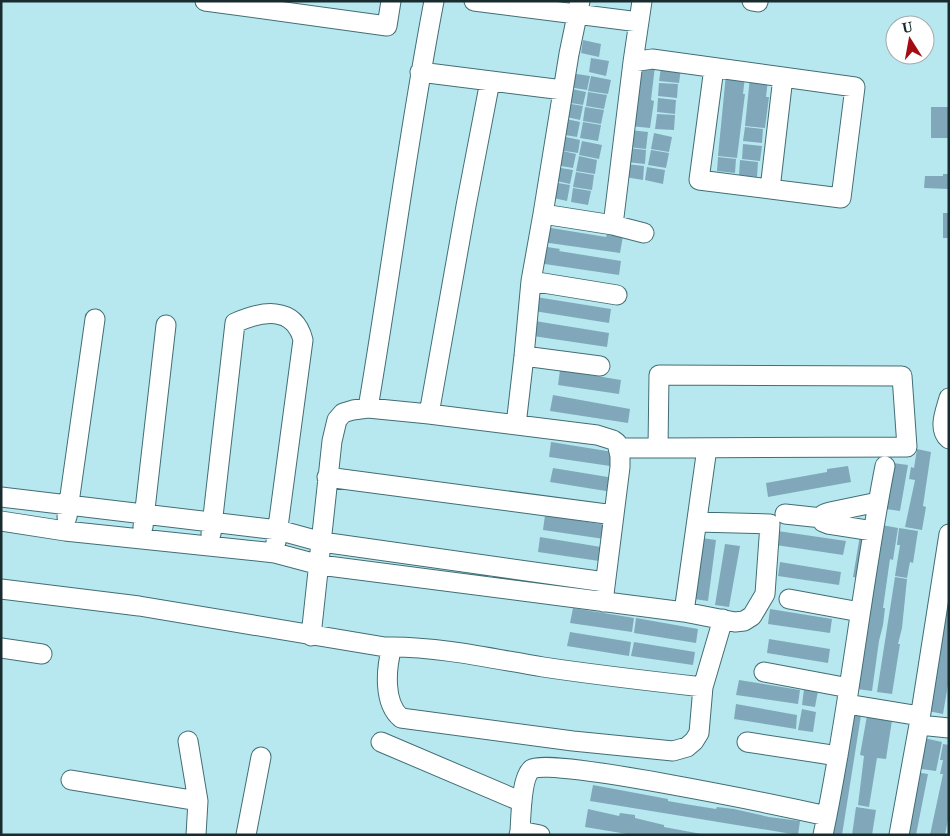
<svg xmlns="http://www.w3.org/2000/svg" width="950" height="836" font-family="'Noto Serif',serif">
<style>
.building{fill:#80a8ba}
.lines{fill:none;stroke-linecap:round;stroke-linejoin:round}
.street-casing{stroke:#416e75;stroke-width:21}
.street{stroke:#fff;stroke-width:19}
</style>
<rect width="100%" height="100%" fill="#b8e8ef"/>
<path class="building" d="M583,40L601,44L599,57L581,53Z
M591,58L609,61L606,76L589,72Z
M640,65L655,66L651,100L654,101L650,128L630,126Z
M661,67L681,69L679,83L659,81Z
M570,73L590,76L587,90L568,87Z
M726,74L745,76L743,94H745L737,158L718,156Z
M591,76L611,80L608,94L588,91Z
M750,77L768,79L766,97H769L765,128L745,126Z
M659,83L678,84L677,98L658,96Z
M567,88L586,92L583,105L565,102Z
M588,92L607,95L604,109L586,106Z
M658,98L676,100L675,114L657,112Z
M565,103L583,106L580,120L562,116Z
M585,107L604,110L601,124L583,121Z
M931,107H949V138H931Z
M657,114L675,115L674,130L655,129Z
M562,118L580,122L577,137L559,134Z
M583,122L601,125L598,141L580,138Z
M745,127L763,129L762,143L743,141Z
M630,130L648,132L646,149L628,147Z
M654,133L672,137L669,152L651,149Z
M561,136L580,140L578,153L558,150Z
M582,141L602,145L599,159L579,155Z
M743,144L762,146L760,161L742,159Z
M628,148L646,150L645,164L626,162Z
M558,150L576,154L573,168L555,165Z
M651,150L669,153L666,168L648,165Z
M579,156L597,160L595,174L576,171Z
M718,157L736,159L735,173L717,171Z
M740,160L758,162L757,177L739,175Z
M626,164L644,166L643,180L625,177Z
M555,167L573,170L570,184L552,180Z
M647,167L665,170L663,184L645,180Z
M576,172L594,175L592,190L573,187Z
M943,174H949V189L924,188L925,176H943Z
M552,182L570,185L567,201L549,197Z
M573,188L591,191L588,205L571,202Z
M943,213H949V238H943Z
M545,227L606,237L607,234L623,236L620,253L542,242Z
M541,246L560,249L559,251L621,261L619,275L538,263Z
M536,297L611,309L609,323L534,311Z
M535,321L609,333L607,347L533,336Z
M560,370L621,380L619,394L558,385Z
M553,395L630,409L628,423L550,411Z
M551,442L613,452L610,466L549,457Z
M917,449L931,452L923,506L926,507L922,530L905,527L915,480L909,479L911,467L914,468Z
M893,463L908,465L900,511L886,509Z
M848,466L851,482L768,497L766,483L827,472V469Z
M553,468L614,478L612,492L550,482Z
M545,515L606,525L604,539L543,530Z
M882,525L898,528L893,560L890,559L883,608H885L883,625L879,641L872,691L857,689Z
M899,528L918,531L913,563L910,562L907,578L895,576L900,545H897Z
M771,530L846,541L843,555L769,544Z
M860,535L868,536L861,578L853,577Z
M540,537L601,547L599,561L538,552Z
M702,538L716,540L708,601L694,599Z
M725,544L740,546L729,607L715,605Z
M780,562L841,572L839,585L778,576Z
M895,577L907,579L902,628L898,644H900L892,694L877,692Z
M946,601H949V679L943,714L928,711Z
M573,608L634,618L632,632L570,623Z
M770,609L832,619L830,633L768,624Z
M636,618L698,629L696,643L634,633Z
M570,632L631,642L629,656L567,646Z
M769,639L830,649L828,663L767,653Z
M634,642L695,652L693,665L631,656Z
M739,680L800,690L798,704L736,695Z
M804,689L818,691L815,707L802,705Z
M736,704L797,715L796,729L734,719Z
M848,707L862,709L842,835H824Z
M802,709L816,712L813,732L798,730Z
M868,710L893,714L886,759L877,758L869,807L858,805L864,756L860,755Z
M924,738L942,742L936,771L921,769Z
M943,744L949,745V815L945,835H930L943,774H940L943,760H940Z
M915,772L928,774L916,835H901Z
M593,785L668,799V801L685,804L716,809L717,807L734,809L769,817L800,821L798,835L590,801Z
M856,807L876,810L872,835H852Z
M588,809L619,816L620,813L635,815V818L664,825V827L707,835H633L585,827Z"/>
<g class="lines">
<g class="street-casing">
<path id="street" d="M205,1L387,26L391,1
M474,1L639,22
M752,1L758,2
M633,62L642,1
M420,72L563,90
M770,189L783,77
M543,214L613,225L644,233
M613,225L633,62L652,59L855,87L841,198L699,180L714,68
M531,281L617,295
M524,356L600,366
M949,398C946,410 937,429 949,439
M368,408C391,273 408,136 434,1
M429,414L466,206L490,81
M516,425L524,356L531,281L543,214L569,54L580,1
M619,448H658L907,447L902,376L659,375L658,448
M327,477L614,515
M1,497L278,530L322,542L605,582
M785,514L822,518
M67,517L95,319
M1,521L65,531L275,553L320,565L684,612L735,622L744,621L752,616L765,594L770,524L697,522
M143,527L166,325
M873,531L828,524L823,522L822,518L824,514L830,512L878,502
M211,534L235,323C261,311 294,305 303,340L276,542
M1,589L139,606L385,647H392C386,668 383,703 401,718L573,741L673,751L687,747L694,741L699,733L703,687L723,619
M789,599L860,612
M684,612L707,448
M311,636L332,441L337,420L343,413L353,410L368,408L429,414L597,435L613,440L617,443L620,456V467L603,602
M392,647C441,647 494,659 543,667C596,675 649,681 703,687
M1,648L42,654
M764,672L849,688
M847,704L920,716
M919,725L949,728
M188,741L198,801
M381,742L522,802
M747,742L838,756
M71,780L198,801L196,835
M520,831C521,818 521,777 532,769C550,757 791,808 827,816
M246,835L261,757
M519,835L520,831L540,835
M823,835C849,713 861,588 885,466
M899,835L919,725L949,534"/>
</g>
<use href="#street" class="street"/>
</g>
<rect width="950" height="836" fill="none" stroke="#182b2e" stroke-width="5"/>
<g transform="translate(910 40) rotate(349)"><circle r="24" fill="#ffffff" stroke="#a3aaab"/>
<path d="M0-4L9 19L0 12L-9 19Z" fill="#a40c12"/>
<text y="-8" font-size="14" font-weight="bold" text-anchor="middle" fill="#182b2e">U</text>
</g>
</svg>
